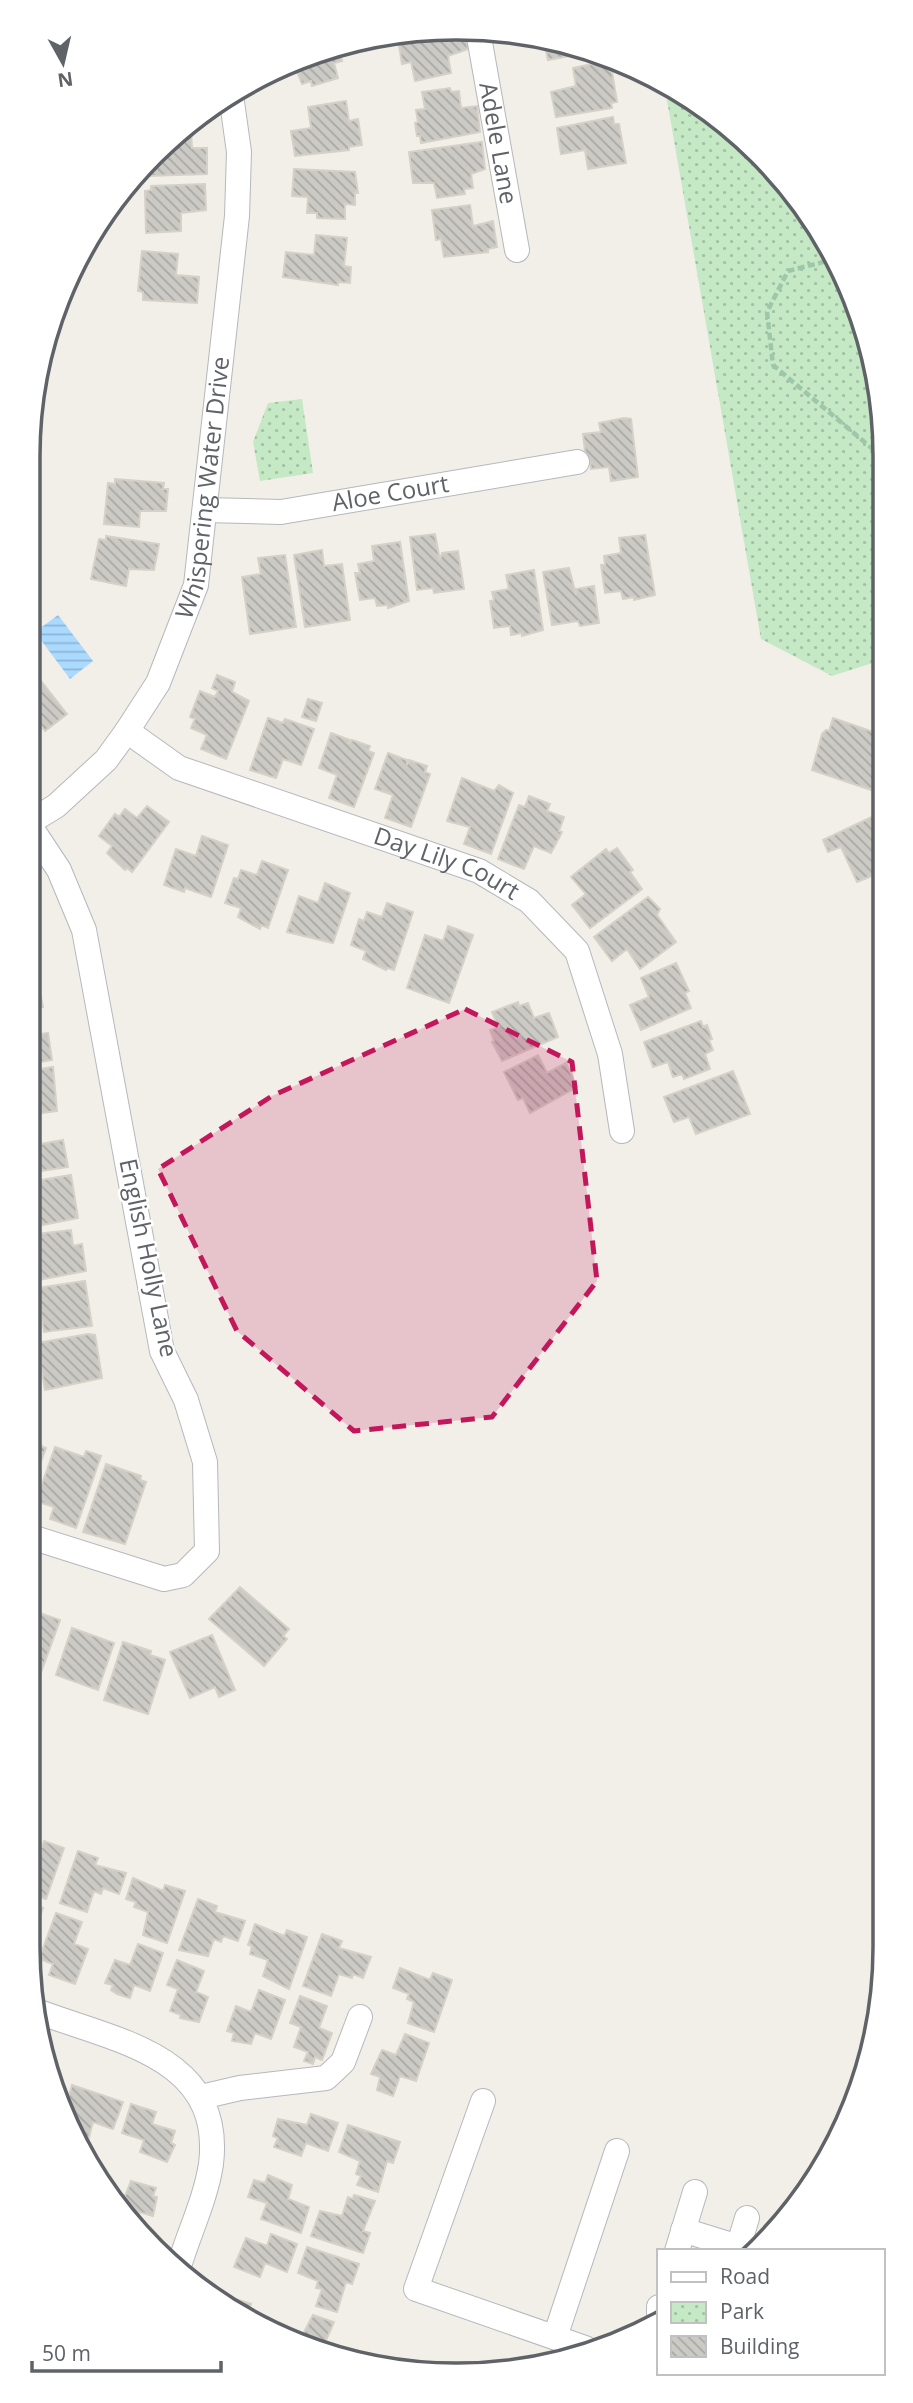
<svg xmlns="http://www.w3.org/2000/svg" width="913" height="2403" font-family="'Open Sans',sans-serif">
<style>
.park{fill:url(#park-dots)}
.water{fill:url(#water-rules)}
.building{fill:url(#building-back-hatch);stroke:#d6d1c6;stroke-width:2}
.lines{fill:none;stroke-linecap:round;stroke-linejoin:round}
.minor-casing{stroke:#b5b8bc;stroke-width:26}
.path{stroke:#9cc7a9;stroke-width:4.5;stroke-dasharray:7 3.5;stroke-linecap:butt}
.minor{stroke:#fff;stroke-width:24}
.marked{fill:#c2185b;fill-opacity:0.2;stroke:#c2185b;stroke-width:5;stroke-dasharray:14 9;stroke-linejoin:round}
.labels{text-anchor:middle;stroke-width:5;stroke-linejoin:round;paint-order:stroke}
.street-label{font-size:24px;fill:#5f6368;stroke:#fff}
.rim{fill:none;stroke:#5f6368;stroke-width:3.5}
</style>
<defs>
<pattern id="park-dots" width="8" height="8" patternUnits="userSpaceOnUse" patternTransform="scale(1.75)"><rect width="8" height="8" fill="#c5e8c5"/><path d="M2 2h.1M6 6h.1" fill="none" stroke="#a3c0a4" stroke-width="1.8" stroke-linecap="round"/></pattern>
<pattern id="water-rules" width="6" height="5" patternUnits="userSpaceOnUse" patternTransform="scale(1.75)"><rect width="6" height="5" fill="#aadaff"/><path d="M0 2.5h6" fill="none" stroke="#8eb4d2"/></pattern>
<pattern id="building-back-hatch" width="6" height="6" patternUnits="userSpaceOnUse" patternTransform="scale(1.75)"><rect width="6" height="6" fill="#cccac5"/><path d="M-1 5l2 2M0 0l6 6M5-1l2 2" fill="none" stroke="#a9a8a4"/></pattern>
</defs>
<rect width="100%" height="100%" fill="#f1efe8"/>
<path class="park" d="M664,83L778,174L841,267L881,400L882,660L832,676L761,639Z
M302,399L313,473L260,481L253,442L268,403Z"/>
<path class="water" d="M58,615L93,661L70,679L35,632Z"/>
<path class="building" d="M418,33L466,36L468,49L448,56L451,73L415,81L411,62L402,64L398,39Z
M544,41L568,43L591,52L548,60Z
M340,52L342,61L334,63L338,78L312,86L311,81L302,84L296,69L282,73Z
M610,60L617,102L611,103L612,108L556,117L551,92L576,86L573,68Z
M450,88L451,92L459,91L461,108L477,106L480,132L421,143L420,136H417L415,123L418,122L416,110L425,109L422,92Z
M346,101L349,121L358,119L362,145L349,147V150L295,156L291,131L311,128L308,107Z
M613,117L614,124H619L626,163L588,169L585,150L561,154L557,128Z
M191,131L192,148H207V174L148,176L147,169Z
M482,142L485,169L471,174L473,188L464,189L465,194L437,198L434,183H413L409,152Z
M294,169L355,172L358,193H355V205L345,204V219L317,218V213H307L308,197L292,196Z
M205,184L206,210L181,213V231L146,233L145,191L151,190V186Z
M470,205L473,226L493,221L497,247L488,249V252L444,257L441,239L436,240L432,210Z
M316,235L347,238L344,266L351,267L350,283L338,282V285L283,277L286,252L314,255Z
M142,251L178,254L176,275L199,277L197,303L143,300V292L138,291Z
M624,418L631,419L638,477L611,481L609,467L591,469L590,461H586L583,434L601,432L599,423Z
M115,479L164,483L163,489H168L166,511H140L139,527L104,524L108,483L115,484Z
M435,534L440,560L442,553L458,551L464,589L434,593L433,588L417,590L410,537Z
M645,535L655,595L634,600V597L623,599L621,591L605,593L601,565H605L604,556L621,553L619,538Z
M106,536L159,544L154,570L129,569L126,586L91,579L99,539L106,540Z
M400,542L409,601L388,608V605L377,606L375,598L360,600L355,573H360L358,564L374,561L372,546Z
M322,550L324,566L342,564L350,620L305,627L294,555Z
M285,555L296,627L250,634L242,577L261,574L258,558Z
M569,568L576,595V589L594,586L599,623L580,626L578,621L552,625L543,572Z
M534,570L543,630L522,636V633L511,635L510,626L494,628L490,601L494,600L492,592L509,589L506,575Z
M31,668L67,714L45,731L37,720L36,727L28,732V670Z
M217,675L235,682L232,692L249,701L226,759L201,749L207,735L191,728L195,719L190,717L200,691L215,697L218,691L212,688Z
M308,699L322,703L316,721L302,717Z
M268,718L283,723L285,719L314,729L301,765L283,759L276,778L250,770Z
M833,718L882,735V773L879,783L874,781L871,790L812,770L822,734L826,730L829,731Z
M331,733L350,740L348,744L352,740L370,746L368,751L374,753L354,807L329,798L337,775L319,768Z
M388,753L407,760V765L409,760L427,766L425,772L430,774L411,827L385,818L393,795L375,789Z
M462,778L494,791L499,785L513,793L491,854L464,844L470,827L447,821Z
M529,796L550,804L547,811L564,817L559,831L562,832L551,853L534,846L524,869L498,859L519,805L525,807Z
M147,806L169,822L132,872L127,868L125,870L107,853L112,846L99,836L115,814L119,817L125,809L137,818Z
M882,812V872L857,882L841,847L828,852L823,840Z
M202,836L228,845L211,897L185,888L184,892L164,885L176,849L196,856Z
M617,848L633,870L630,872L642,889L590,928L572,905L586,894L571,877L606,849L609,853Z
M262,861L288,870L268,928L261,925L260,929L238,917L241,908L225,903L234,878L238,879L241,870L257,875Z
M325,883L350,893L333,943L287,932L299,896L318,903Z
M648,897L660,909L657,915L676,942L640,969L627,949L612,961L594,937Z
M387,903L413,912L394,970L388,968L386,970L363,959L366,951L351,945L359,919L364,921L367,912L382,917Z
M448,926L473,935L449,1003L407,988L425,935L443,941Z
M676,963L689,991L685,993L691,1008L641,1030L630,1005L649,997L641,978Z
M34,964L43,1007L28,1009V965Z
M518,1002L519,1006L528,1003L534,1018L549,1013L558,1037L502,1061L492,1042L494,1041L490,1030L498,1027L492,1012Z
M32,1016L35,1035L48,1033L52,1060L28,1064V1017Z
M701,1021L703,1027L707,1025L712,1039L709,1040L713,1050L705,1054L710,1069L684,1079L682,1074L673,1077L668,1062L653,1067L644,1042Z
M538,1055L547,1073L566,1063L577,1087L530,1113L523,1098L518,1100L504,1072Z
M53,1067L57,1111L28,1115V1071Z
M733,1071L750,1114L696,1134L689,1117L674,1122L664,1097Z
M38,1125L41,1144L63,1140L68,1167L34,1172L33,1167L28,1168V1127Z
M71,1175L78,1218L28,1228V1182Z
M71,1230L73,1246L82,1244L86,1271L28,1282V1235Z
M85,1281L92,1326L44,1332L37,1288Z
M88,1334L95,1335L102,1378L45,1390L37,1343Z
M28,1436L40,1440L39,1445L46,1448L28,1496Z
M55,1447L84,1457L86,1451L101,1456L76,1528L50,1519L54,1507L36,1501Z
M106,1464L141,1476L140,1480L146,1482L125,1544L83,1532Z
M240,1587L289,1629L283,1636L287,1639L264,1666L209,1619Z
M28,1609L60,1620L39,1678L28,1674Z
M72,1628L114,1643L98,1690L56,1675Z
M212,1635L235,1690L219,1697L215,1687L190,1698L170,1652Z
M123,1642L151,1651L150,1655L165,1660L148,1714L104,1700Z
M28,1839L42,1847L44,1841L64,1848L46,1899L28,1893Z
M78,1851L98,1858L95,1865L126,1873L119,1894L103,1888L101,1894L94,1891L87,1912L60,1903Z
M133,1878L163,1891L165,1885L185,1891L167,1943L143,1935L148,1912L134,1907L136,1902L126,1899Z
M198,1899L217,1906L215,1912L245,1921L238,1941L223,1936L221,1942L214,1939L208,1956L179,1950Z
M28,1903L43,1908L29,1947L28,1946Z
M56,1913L82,1922L74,1944L88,1949L75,1984L49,1975L53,1964L39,1959Z
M255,1924L284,1936L287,1930L307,1937L289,1989L263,1976L268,1960L250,1954L252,1946L248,1945Z
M322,1934L342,1941L339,1948L371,1957L363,1978L353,1974L352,1978L339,1974L331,1996L303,1986Z
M138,1944L163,1953L150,1991L134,1985L130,1998L117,1994L111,1990L113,1985L105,1983L115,1960L130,1965Z
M177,1960L204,1971L196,1992L208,1997L199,2022L180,2018L181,2015L170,2011L178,1989L167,1985Z
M400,1968L430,1980L433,1973L452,1980L434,2032L408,2023L414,2002L407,1999L409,1994L393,1988Z
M259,1990L285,2000L271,2039L255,2033L251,2044L232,2041L234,2033L227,2031L236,2006L251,2012Z
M300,1996L327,2006L319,2028L332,2033L322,2060L315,2057L313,2064L304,2061L308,2052L294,2047L301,2027L290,2023Z
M405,2034L429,2043L416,2081L400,2076L393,2096L377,2090L380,2077L371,2074L382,2050L396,2055Z
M72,2085L123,2102L113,2129L93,2122L88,2141L83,2140L69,2115L71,2107L66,2106Z
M131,2104L156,2112L152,2124L175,2131L171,2143L175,2145L167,2162L140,2152L144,2140L122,2133Z
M311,2114L338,2123L328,2151L306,2143L301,2156L274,2147L278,2138L273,2136L278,2119L307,2125Z
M348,2125L400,2142L393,2163L387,2161L378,2192L357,2185L361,2176L356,2174L360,2161L339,2152Z
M268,2175L292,2185L288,2199L309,2207L301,2233L261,2219L267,2203L248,2197L254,2180L265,2183Z
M131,2181L156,2188L153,2196L157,2197L153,2216L139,2212L134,2227L113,2192L125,2196Z
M354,2195L375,2201L363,2231L370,2233L363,2253L311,2236L320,2211L342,2216L348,2197L353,2199Z
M271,2234L297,2244L287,2272L265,2263L260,2277L234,2267L246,2238L267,2246Z
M307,2247L359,2264L352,2284L346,2282L337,2312L316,2306L322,2289L316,2288L318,2281L298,2273Z
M226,2296L251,2304L246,2319L224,2303Z
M313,2315L334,2322L324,2345L279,2330L302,2336Z"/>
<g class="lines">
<g class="minor-casing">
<g id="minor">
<path id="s1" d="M479,37L517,250"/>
<path id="s2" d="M205,510L281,512L577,462"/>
<path id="s3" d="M127,731L179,768L479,871L529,901L577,951L610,1054L622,1131"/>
<path id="s4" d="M28,823L56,806L106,760L127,731L158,683L196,585L237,216L239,152L231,95"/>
<path d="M28,1536L164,1579L183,1575L207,1551L205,1462L186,1400L162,1351L84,930L59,870L28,823"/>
<path d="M39,2012C117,2041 224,2057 211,2164C206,2198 189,2233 179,2266"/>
<path d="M201,2097L240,2088L326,2078L343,2062L360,2017"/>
<path d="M483,2101L416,2289L585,2348"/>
<path d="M683,2230L738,2247"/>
<path d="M677,2251L695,2192"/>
<path d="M737,2251L747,2218"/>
<path d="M659,2307V2313"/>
<path d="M555,2337L617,2151"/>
</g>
</g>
<path class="path" d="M835,259L788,271L767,312L773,365L881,456"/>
<use href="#minor" class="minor"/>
</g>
<path class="marked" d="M465,1009L572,1062L597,1281L492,1417L354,1431L237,1331L158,1169L272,1096Z"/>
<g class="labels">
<g class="street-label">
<text dy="8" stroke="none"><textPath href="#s1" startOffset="108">Adele Lane</textPath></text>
<text dy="8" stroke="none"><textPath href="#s4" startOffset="396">Whispering Water Drive</textPath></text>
<text dy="8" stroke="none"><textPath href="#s2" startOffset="187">Aloe Court</textPath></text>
<text dy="8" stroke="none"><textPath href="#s3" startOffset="348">Day Lily Court</textPath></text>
<text transform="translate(148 1258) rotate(78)" y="8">English Holly Lane</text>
</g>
</g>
<path d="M0 0H913V2403H0ZM456 40H457A416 416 0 0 1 873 456V1947A416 416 0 0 1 457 2363H456A416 416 0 0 1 40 1947V456A416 416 0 0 1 456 40Z" fill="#fff" fill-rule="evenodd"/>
<path class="rim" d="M456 40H457A416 416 0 0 1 873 456V1947A416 416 0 0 1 457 2363H456A416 416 0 0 1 40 1947V456A416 416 0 0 1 456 40Z"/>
<rect x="657" y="2249" width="228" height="126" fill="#ffffff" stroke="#bfc1c3" stroke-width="2"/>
<rect x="671" y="2272" width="35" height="10" fill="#ffffff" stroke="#bfc1c3" stroke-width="2"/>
<text x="720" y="2284" font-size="21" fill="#5f6368">Road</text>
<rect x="671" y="2302" width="35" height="21" fill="url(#park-dots)" stroke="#bfc1c3" stroke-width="2"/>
<text x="720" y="2319" font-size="21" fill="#5f6368">Park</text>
<rect x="671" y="2336" width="35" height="21" fill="url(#building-back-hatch)" stroke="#bfc1c3" stroke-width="2"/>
<text x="720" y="2354" font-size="21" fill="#5f6368">Building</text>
<g transform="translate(63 63) rotate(172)" stroke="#ffffff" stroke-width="5" paint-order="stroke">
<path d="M0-5L12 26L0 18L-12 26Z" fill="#5f6368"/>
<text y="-10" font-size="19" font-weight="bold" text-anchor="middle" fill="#5f6368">N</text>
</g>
<path d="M32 2361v10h189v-10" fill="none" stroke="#5f6368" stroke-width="3.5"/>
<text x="42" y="2361" font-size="21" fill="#5f6368" stroke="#ffffff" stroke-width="5" paint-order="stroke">50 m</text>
</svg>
